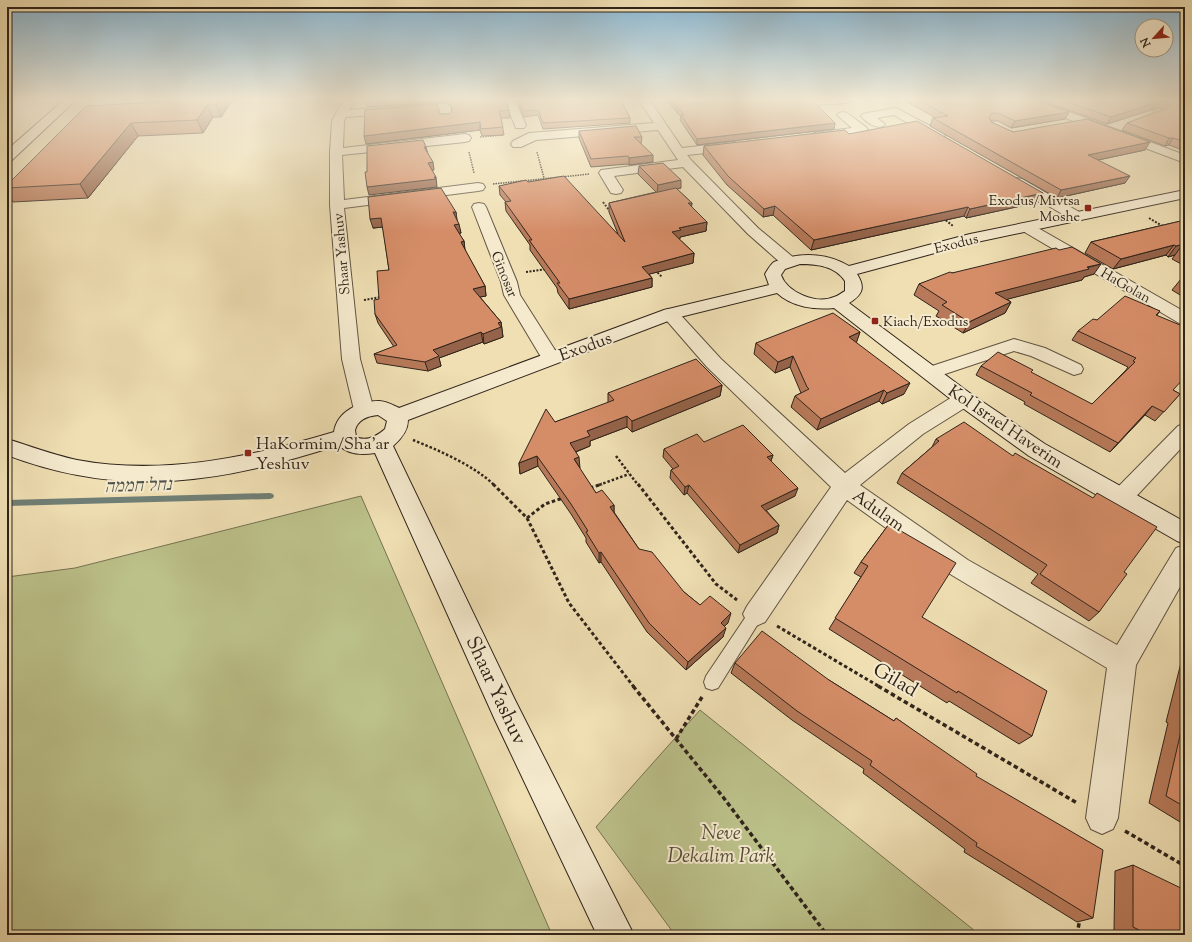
<svg xmlns="http://www.w3.org/2000/svg" width="1192" height="942" font-family="'Sorts Mill Goudy','Frank Ruhl Libre',serif">
<style>
.green{fill:#bcc18a;stroke:#767252}
.lines{fill:none;stroke-linecap:round;stroke-linejoin:round}
.stream{fill:#707f76;fill-rule:evenodd}
.lane-casing{stroke:#605341;stroke-width:2}
.street-casing{stroke:#605341;stroke-width:2}
.secondary-casing{stroke:#30241b;stroke-width:2}
.path-far4{stroke:#30241b;stroke-width:1.5;stroke-dasharray:1.5 1;stroke-linecap:butt}
.path-far3{stroke:#30241b;stroke-width:2;stroke-dasharray:2 1.5;stroke-linecap:butt}
.path-far2{stroke:#30241b;stroke-width:2.5;stroke-dasharray:2.5 2;stroke-linecap:butt}
.path-far1{stroke:#30241b;stroke-width:3;stroke-dasharray:3.5 2.5;stroke-linecap:butt}
.path{stroke:#30241b;stroke-width:3.5;stroke-dasharray:4.5 3;stroke-linecap:butt}
.lane{fill:#f5eace;fill-rule:evenodd}
.street{fill:#f5eace;fill-rule:evenodd}
.secondary{fill:#f5eace;fill-rule:evenodd}
.wall{fill:#b77959;stroke:#30241b}
.shaded-wall{fill:#956349;stroke:#30241b}
.building{fill:#d58d68;stroke:#30241b}
.poi-dot{fill:#8f2418;stroke:#f5eace;stroke-width:1.5}
.labels{text-anchor:middle;stroke-width:4;stroke-linejoin:round;paint-order:stroke}
.far-poi-label{font-size:14px;fill:#30241b;stroke:#f5eace;text-anchor:end}
.far-street-label{font-size:14px;fill:#30241b;stroke:#f5eace}
.street-label{font-size:17px;fill:#30241b;stroke:#f5eace}
.poi-label{font-size:17px;fill:#30241b;stroke:#f5eace;text-anchor:start}
.water-label{font-size:18px;font-style:italic;fill:#505249;stroke:#f5eace}
.near-street-label{font-size:20px;fill:#30241b;stroke:#f5eace}
.near-park-label{font-size:20px;font-style:italic;fill:#534b37;stroke:#f5eace}
</style>
<rect width="100%" height="100%" fill="#efdfb3"/>
<filter id="stains"><feTurbulence type="fractalNoise" baseFrequency=".005" numOctaves="4"/><feColorMatrix values="0 0 0 0 .2 0 0 0 0 .09 0 0 0 0 .02 0 0 0 .5 -.17"/></filter>
<radialGradient id="worn" r=".72"><stop offset=".6" stop-color="#630" stop-opacity="0"/><stop offset="1" stop-color="#630" stop-opacity=".3"/></radialGradient>
<path class="green" d="M361,496L552,935H7V577L75,568Z
M700,710L980,935H675L596,827Z"/>
<g class="lines">
<path class="stream" d="M270,493L273,494L274,496L273,498L270,499L7,506V500Z"/>
<g class="lane-casing">
<path id="lane" d="M756,607L761,609L764,614L761,619L718,688L712,690L706,688L704,682L706,676L751,609Z"/>
</g>
<g class="street-casing">
<path id="street" d="M344,99H356L349,110L444,103L450,106L452,118L450,120H442L439,110L346,117L344,121L343,148L465,134L469,135L471,138L469,141L465,142L342,155L344,200L478,183L483,184L485,187L483,190L478,191L344,208L360,359L374,410L371,415L364,417L357,415L354,410L342,359L330,205V152L332,121Z
M504,99H514L526,125L524,128H516Z
M638,99H649L682,148L734,142L738,143L740,146L738,149L734,150L687,155L691,160L758,228L794,258L796,261L794,264L788,266L782,264L748,234L683,167L614,176L623,190L621,193L616,194L611,193L599,173L601,170L678,160L658,130L536,140L521,147H513L511,144L513,141L529,133L654,123Z
M808,99H851L852,100L846,103L817,105L813,104Z
M1018,99H1034L1185,155V163L1020,101Z
M896,108L943,133L945,136L943,139H935L894,115L877,118L885,124L883,126C875,129 866,122 861,116L863,114L867,113Z
M843,112L847,113L866,127L868,130L866,133L818,140L814,139L812,136L814,133L852,128L837,115L839,113Z
M1017,178L1022,179L1081,213L1083,216L1081,219L1076,220L1071,219L1012,185L1010,182L1012,179Z
M479,203L484,204L486,207L517,282L520,295L560,358L558,362L551,364L544,362L504,295L501,282L472,207L474,204Z
M1026,223L1031,224L1185,312V324L1179,323L1021,230L1019,227L1021,224Z
M670,309L676,310L721,359L845,473L909,424L957,394L964,392L971,394L974,399L971,404L923,434L860,485L968,560L1117,645L1176,548L1185,545V578L1136,665L1118,818L1113,829L1102,834L1091,829L1086,818L1107,668L950,574L847,500L765,622L756,626L747,622L743,614L747,606L831,487L707,367L661,314L664,310Z
M1014,339L1045,348L1081,365L1083,369L1081,373L1074,375L1031,356L1014,351L930,379L923,377L920,373L923,369Z
M1185,424V444L1129,504L1121,507L1113,504L1110,498L1113,492L1178,426Z"/>
</g>
<g class="secondary-casing">
<path id="secondary" d="M65,99H77L12,160L7,161V150Z
M1185,190V198L972,243L857,274C866,288 862,295 849,303L971,394L1045,444L1185,522V544L1177,541L1029,456L957,404L834,308C815,310 792,307 777,293L676,318L408,420C408,431 401,439 393,446L515,700L634,935H597L495,720L375,453C363,455 348,455 339,445C223,482 125,500 7,455V439C30,446 53,455 77,460C163,476 251,457 334,432C337,411 360,401 379,401C386,401 393,405 399,408L664,310L769,285L765,274C767,271 770,265 774,262C776,261 780,260 783,259C805,252 829,254 849,266L970,234ZM800,264C817,264 835,266 845,281V291C841,293 838,296 834,297C816,305 787,292 781,275L785,269ZM378,415L387,421L385,429C377,436 367,442 356,437L355,430C358,419 368,416 378,415Z"/>
</g>
<path class="path-far4" d="M1149,109L1158,112
M480,137L503,135
M469,152L474,173
M537,152L544,178
M493,184L590,174"/>
<path class="path-far3" d="M603,202L611,213
M943,218L953,226
M1149,218L1164,227
M655,270L662,277
M526,272L547,269
M364,300L381,297"/>
<path class="path-far2" d="M413,440C438,450 475,466 494,485
M616,456L638,485
M599,485L629,474"/>
<path class="path-far1" d="M493,484L527,518L569,603L634,687
M638,484L716,584L737,600
M590,488L602,484
M527,518L545,504L563,498
M777,626L880,687"/>
<path class="path" d="M633,686L723,797L827,935
M878,686L1077,803
M676,739L702,697
M1125,831L1185,866
M1077,935L1080,918"/>
<use href="#lane" class="lane"/>
<use href="#street" class="street"/>
<use href="#secondary" class="secondary"/>
</g>
<path class="wall" d="M162,99H233L221,117H213L203,133L138,136L88,198L13,202L7,193V188L159,102Z
M365,99H505L509,110L510,118H501L504,135L482,136L480,130L366,144L440,114H449L452,111L451,105L444,102L367,107Z
M516,99H620L630,118V123L543,129L538,115L524,117Z
M665,99H690L693,103L835,123L834,129L697,145L680,120L681,117Z
M902,99H1032L1069,112L1065,119L1011,128L998,121H990L991,122L1013,132L1145,150L1098,160L1125,183L1057,198L930,126L933,118H936Z
M1038,99H1185V151L1169,145L1165,146L1122,130L1127,123L1163,110L1162,108L1154,109L1107,124Z
M579,131L642,137L641,144L653,162L629,165L628,164L591,167L579,138Z
M849,134L1043,193L1039,202L966,218L964,216L811,250L773,215L763,217L727,185L703,155L704,146Z
M639,166L681,188L677,189L692,203L691,207L707,222L706,231L680,237L679,239L694,253L693,263L649,274L652,278V287L569,309L558,293L557,288L530,250V245L506,211L505,202H506L500,195L499,186L528,182L618,234L609,212V203L656,192L638,174Z
M456,212L457,220L461,233L459,234L464,241L465,250L485,286L486,296L480,297L501,322L503,337L484,344L483,342L439,358L441,366L428,371L377,363L374,354L394,347L378,323L375,314L389,270L383,227L373,228Z
M1185,220V266L1172,259L1175,255L1168,257L1166,255L1113,269L1085,253L1091,242Z
M952,273L1094,274L1084,277L1082,280L1007,299L1011,302L1005,313L963,333L936,316L939,311L914,295L919,284Z
M1185,278V298L1172,290L1181,279Z
M1160,311L1157,315L1173,390L1180,394L1155,421L1145,415L1110,452L1024,404L1025,402L976,375L981,366L1092,404L1126,370L1128,367L1072,340L1078,331L1097,320Z
M860,332L856,342L904,394L882,404L879,401L817,430L791,407L795,396L801,393L790,367L775,373L754,354L756,343Z
M722,385L720,396L632,432L627,427L590,441V446L576,452L579,468L596,493L614,505V512L639,549L684,592L700,605L728,623L724,626L723,637L686,670L647,632L601,562L599,563L586,542V538L571,514L538,466L520,474L519,463L555,422L608,403V393Z
M936,439L1124,572L1099,612L1089,621L1031,583L1038,574L897,483L902,473L932,447Z
M704,442L773,455L771,461L795,496L766,510L779,525L777,533L738,553L687,493L684,495L670,478L671,470L673,469L663,457L664,449Z
M889,524L922,617L1032,736L1019,744L949,701L947,703L829,629L861,577L854,573L861,562Z
M1185,647V825L1149,803L1168,723L1166,722Z
M735,663L829,680L894,721L896,718L976,776L1093,918L1077,922L964,852L965,849L863,773L864,769L792,720L731,673Z
M1133,865L1185,935H1122L1114,931L1115,871Z"/>
<path class="shaded-wall" d="M220,99H233L221,117L216,105Z
M1158,102L1154,109L1107,124L1111,117Z
M207,105L213,117L203,133L197,120Z
M1069,112L1065,119L1011,128L1015,121Z
M480,122V130L366,144L364,136Z
M131,123L138,136L88,198L80,184Z
M835,123L834,129L697,145V139Z
M1169,138H1173L1169,145L1165,146Z
M1150,142L1145,150L1084,163L1088,155Z
M424,147H426L428,154Z
M653,155V162L629,165V158Z
M433,162L434,170L429,171L428,163Z
M1130,176L1125,183L1057,198L1061,190Z
M436,177L437,187L369,195L367,187Z
M681,180V188L657,193L658,185Z
M1043,193L1039,202L966,218L970,209Z
M688,203H692L691,212Z
M775,206L773,215L763,217L764,209Z
M968,207L964,216L811,250L814,240Z
M453,212H456L457,221Z
M381,218L384,227L373,228L370,219Z
M707,222L706,231L680,237V239L671,241L672,232L679,228Z
M459,224L461,233L456,234L454,225Z
M464,241L465,251L461,242Z
M1185,244V245L1180,248L1175,255L1168,257L1176,246Z
M1174,245L1166,255L1113,269L1121,259Z
M694,253L693,263L642,276V267Z
M1101,264L1094,274L1084,277L1082,280L989,304L995,293Z
M652,278V287L569,309V299Z
M485,286L486,296L474,298L473,289Z
M1011,302L1005,313L963,333L969,322Z
M501,322L503,337L484,344L483,334L498,323Z
M481,332L483,342L439,358L441,366L428,371L425,362L433,350Z
M860,332L856,344L849,337Z
M793,356L790,367L775,373L778,362Z
M910,383L904,394L882,404L887,393Z
M722,385L720,396L632,432V421Z
M884,390L879,401L817,430L821,419Z
M1152,406L1145,415L1110,452L1118,443Z
M627,416V427L590,441V446L570,454V443L587,431Z
M773,455L770,463L767,457Z
M537,456L538,466L520,474L519,463Z
M579,457L580,468L574,459Z
M689,485L687,493L684,495L685,487Z
M798,488L795,496L759,514L761,506Z
M614,505V515L610,507Z
M779,525L777,533L738,553L740,545Z
M601,552V562L599,563V553Z
M731,613L728,623L718,632L721,623Z
M726,628L723,637L686,670L688,662Z"/>
<path class="building" d="M162,99H220L216,105H207L197,120L131,123L80,184L7,188V185L86,106L159,102Z
M365,99H381L365,100Z
M450,99H505L509,110L499,111L503,127L481,129L480,122L364,136L365,110L437,104L440,114H449L452,111Z
M518,99H620L630,118L543,123L538,110L523,111Z
M670,99H690L693,103L731,99H811L835,123L697,139L681,115H684Z
M917,99H1032L1069,112L1015,121L1001,114L992,113L989,117L991,122L1013,132L1087,119L1150,142L1088,155L1130,176L1061,190L933,118L948,116Z
M1060,99H1185V142L1173,138H1169L1127,123L1167,108L1170,105L1166,101L1158,102L1111,117Z
M917,121L1043,193L970,209L968,207L814,240L775,206L764,209L728,176L704,146L845,130L849,134Z
M636,126L642,137H634L653,155L629,158L628,156L591,159L579,131Z
M423,140L426,147H424L433,162L428,163L436,177H434L436,179L367,187L365,172H367V146Z
M663,163L681,180L658,185L639,166Z
M564,176L625,242L609,203L676,188L692,203H688L707,222L679,228L681,230L672,232L694,253L642,267L652,278L569,299L557,283H560L529,240H532L505,202L511,201L499,186L526,180L528,182Z
M441,188L456,212H453L459,224L454,225L464,241L461,242L485,286L473,289L501,322L498,323L501,327L483,334L481,332L433,350L439,356L425,362L374,354L397,345L375,314L374,300L379,299L377,271L389,270L381,218L370,219L368,197Z
M1185,220V244L1176,246L1174,245L1121,259L1091,242Z
M1185,244V251L1180,248Z
M1072,247L1101,264L1087,267L1089,269L995,293L1011,302L969,322L942,305L947,302L919,284L950,272L952,273L1056,248L1059,250Z
M1185,278V282L1181,279Z
M1125,296L1160,311L1156,315L1185,327V377L1173,390L1180,394L1164,412L1152,406L1118,443L1030,395L1032,393L981,366L998,352L1033,370L1031,372L1092,404L1135,362L1133,361L1136,358L1078,331L1093,319L1097,320Z
M833,313L860,332L849,337L910,383L887,393L884,390L821,419L795,396L809,389L807,387L793,356L778,362L756,343Z
M696,359L722,385L632,421L627,416L587,431L590,436L570,443L579,457L574,459L596,493L602,490L614,505L610,507L639,549L652,552L684,592L700,605L710,596L731,613L721,623L726,628L688,662L649,623L601,552L599,553L586,532L588,531L571,504L537,456L519,463L546,409L555,422L614,400L608,393Z
M964,422L1013,456L1015,453L1093,498L1097,493L1157,527L1124,572L1127,574L1099,612L1040,574L1047,565L902,473L939,441L936,439Z
M743,425L773,455L767,457L798,488L761,506L779,525L740,545L689,485L685,487L671,470L679,466L664,449L697,434L704,442Z
M889,524L956,563L922,617L1047,691L1032,736L958,691L957,693L835,618L868,566L861,562Z
M762,631L829,680L894,721L896,718L977,774L976,776L1103,850L1093,918L976,846L977,843L870,765L872,761L797,711L735,663Z
M1185,700V807L1166,796L1185,714L1182,713Z
M1133,865L1185,890V935H1149L1133,927Z"/>
<linearGradient id="sky" x2="0" y2="1"><stop stop-color="#89b7d3"/><stop offset="0.43" stop-color="#f8f1dd"/><stop offset="1" stop-color="#f8f1dd" stop-opacity="0"/></linearGradient>
<rect width="1192" height="231" fill="url(#sky)"/>
<g class="poi-dot">
<rect x="1084" y="204" width="8" height="8" rx="2"/>
<rect x="871" y="317" width="8" height="8" rx="2"/>
<rect x="244" y="449" width="8" height="8" rx="2"/>
</g>
<g class="labels">
<g class="far-poi-label">
<text x="1080" y="205">Exodus/Mivtsa<tspan x="1080" dy="16">Moshe</tspan></text>
<text x="883" y="326" text-anchor="start">Kiach/Exodus</text>
</g>
<g class="far-street-label">
<text transform="translate(956 243) rotate(-14)" y="5">Exodus</text>
<text transform="translate(341 254) rotate(-95)" y="5">Shaar Yashuv</text>
<text transform="translate(505 274) rotate(68)" y="5">Ginosar</text>
<text transform="translate(1126 285) rotate(30)" y="5">HaGolan</text>
</g>
<g class="street-label">
<text transform="translate(585 346) rotate(-20)" y="6">Exodus</text>
<text transform="translate(1006 426) rotate(34)" y="6">Kol Israel Haverim</text>
<text transform="translate(879 510) rotate(35)" y="6">Adulam</text>
</g>
<g class="poi-label">
<text x="256" y="449">HaKormim/Sha'ar<tspan x="256" dy="20">Yeshuv</tspan></text>
</g>
<g class="water-label">
<text transform="translate(138 485) rotate(-2)" y="6">נחל חממה</text>
</g>
<g class="near-street-label">
<text transform="translate(896 679) rotate(30)" y="7">Gilad</text>
<text transform="translate(497 690) rotate(65)" y="7">Shaar Yashuv</text>
</g>
<g class="near-park-label">
<text x="721" y="839">Neve<tspan x="721" dy="23">Dekalim Park</tspan></text>
</g>
</g>
<rect width="1192" height="942" fill="none" stroke="#efdfb3" stroke-width="24"/>
<rect x="8" y="8" width="1176" height="926" fill="none" stroke="#30241b" stroke-width="2"/>
<rect x="12" y="12" width="1168" height="918" fill="none" stroke="#30241b"/>
<g transform="translate(1154 38) rotate(243)"><circle r="19" fill="#f5eace" stroke="#a69b86"/>
<path d="M0-3L7 15L0 10L-7 15Z" fill="#8f2418"/>
<text y="-6" font-size="11" font-weight="bold" text-anchor="middle" fill="#30241b">N</text>
</g>
<rect width="100%" height="100%" filter="url(#stains)"/>
<rect width="100%" height="100%" fill="url(#worn)"/>
</svg>
